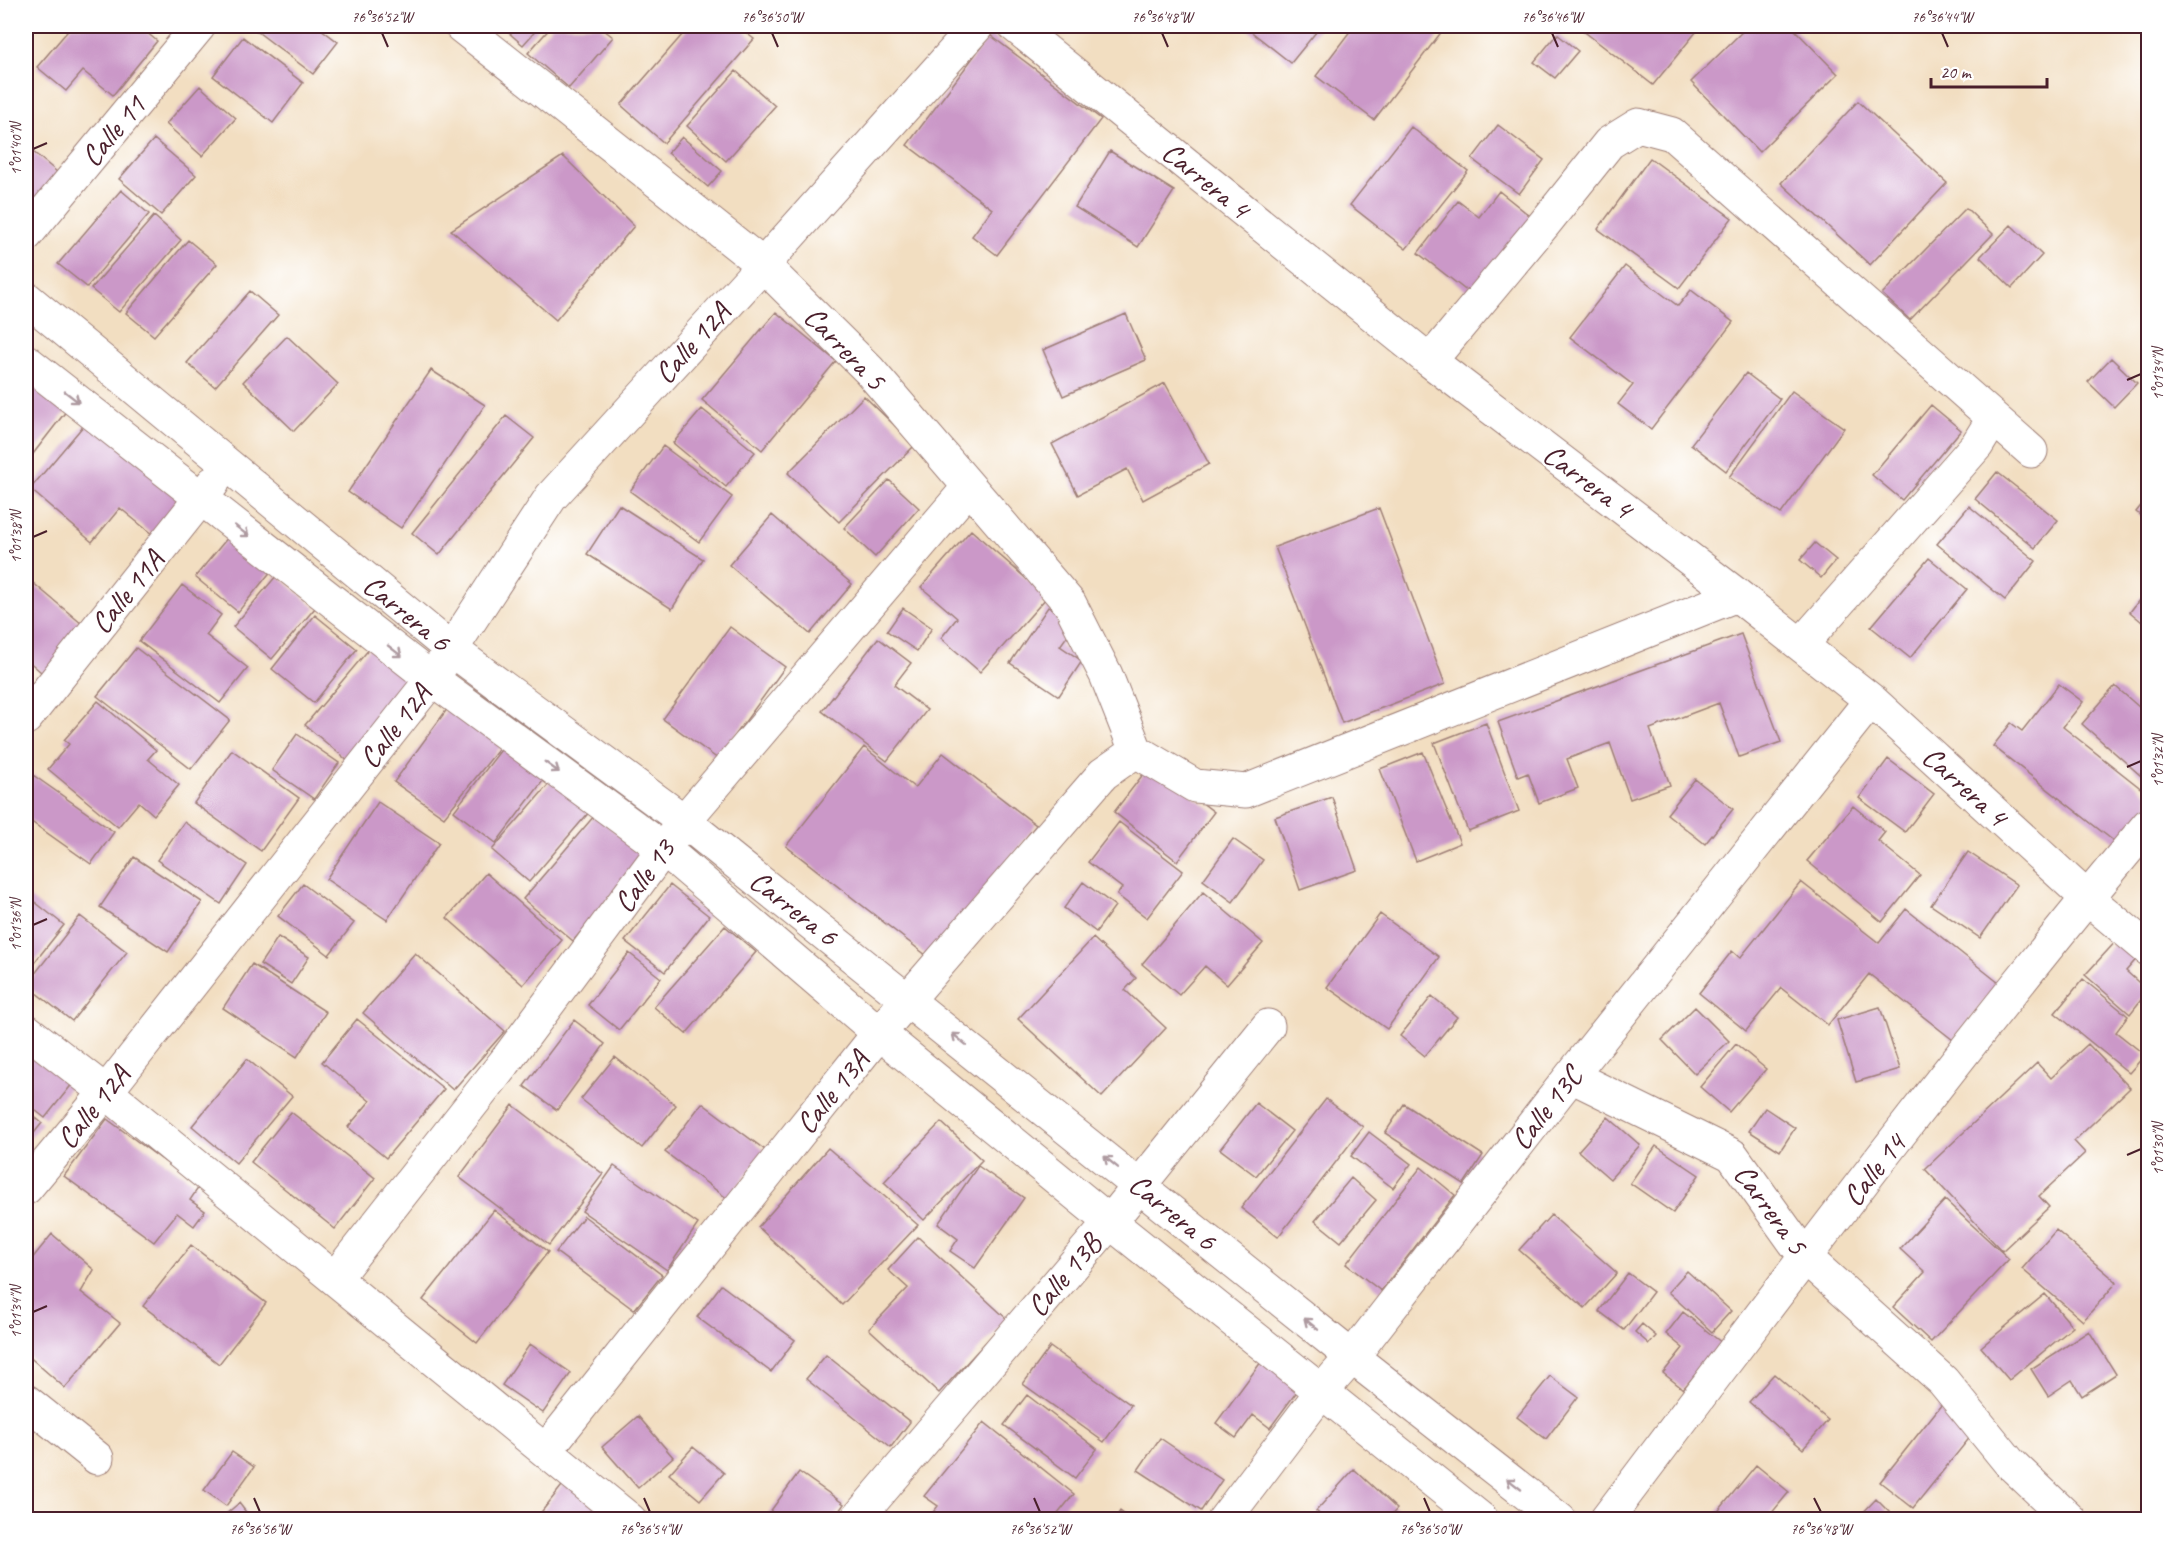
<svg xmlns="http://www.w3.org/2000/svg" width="2174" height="1545" font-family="Caveat,sans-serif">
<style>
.building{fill:#cb98c8}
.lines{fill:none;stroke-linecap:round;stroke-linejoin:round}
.minor-casing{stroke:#9e7e76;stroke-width:35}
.minor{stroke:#fff;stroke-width:33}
.oneway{stroke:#ae9aa0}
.ticks{fill:none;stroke:#4a1f2b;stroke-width:2}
.labels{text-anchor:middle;stroke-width:4.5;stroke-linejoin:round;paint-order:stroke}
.street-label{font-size:30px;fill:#4a1f2b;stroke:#fff}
.neatline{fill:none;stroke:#4a1f2b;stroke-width:2}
.ticks-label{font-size:15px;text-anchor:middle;fill:#4a1f2b}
</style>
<rect width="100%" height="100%" fill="#fff"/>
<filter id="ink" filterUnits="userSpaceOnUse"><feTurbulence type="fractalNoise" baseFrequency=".0167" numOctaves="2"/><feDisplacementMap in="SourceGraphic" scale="12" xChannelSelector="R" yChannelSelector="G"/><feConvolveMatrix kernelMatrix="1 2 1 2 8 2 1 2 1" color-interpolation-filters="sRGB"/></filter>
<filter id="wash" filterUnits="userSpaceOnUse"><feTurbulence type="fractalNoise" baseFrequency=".008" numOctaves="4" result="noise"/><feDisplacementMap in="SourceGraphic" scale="24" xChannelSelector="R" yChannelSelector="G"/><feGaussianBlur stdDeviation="1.35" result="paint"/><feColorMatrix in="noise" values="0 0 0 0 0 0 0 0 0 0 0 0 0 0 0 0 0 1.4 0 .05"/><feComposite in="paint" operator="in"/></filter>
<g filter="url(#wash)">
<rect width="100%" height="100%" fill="#f2dec1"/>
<g id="blocks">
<path class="building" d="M72,26H139L157,41L113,95L83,71L66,91L37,67Z
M250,26H317L338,42L313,74Z
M501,26H540L523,45Z
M552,26H599L613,37L569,88L528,53Z
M690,26H737L754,39L664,143L621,105Z
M1244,26H1321L1291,63Z
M1354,26H1446L1374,120L1316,76Z
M1577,26H1701L1653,85Z
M1748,26H1791L1838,74L1759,152L1691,82Z
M1557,34L1578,51L1555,78L1534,62Z
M990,35L1101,119L997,255L972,236L992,209L907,145Z
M243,37L303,83L273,123L213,76Z
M736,71L775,106L726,161L687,126Z
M200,86L236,118L202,156L166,124Z
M1858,101L1947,183L1870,265L1781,183Z
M1498,125L1544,160L1519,194L1472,159Z
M1411,127L1468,171L1406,249L1350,205Z
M682,137L722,171L708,187L668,153Z
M154,139L196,175L161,215L119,179Z
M26,146L63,177L26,221Z
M1110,151L1174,191L1138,247L1075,207Z
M563,156L634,226L556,320L451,230Z
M1650,158L1732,218L1679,288L1598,229Z
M121,190L149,214L87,287L58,264Z
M1499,191L1534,219L1473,296L1418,253L1458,201L1479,217Z
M1966,208L1993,234L1910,320L1882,294Z
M154,216L181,240L119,312L91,289Z
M2011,225L2042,255L2012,288L1980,257Z
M188,240L217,264L154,336L126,313Z
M1625,266L1678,306L1691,290L1733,322L1651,429L1618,404L1633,385L1570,337Z
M250,291L278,315L215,387L187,363Z
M776,312L836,361L762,450L702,400Z
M1126,314L1146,360L1063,396L1043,350Z
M287,336L338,384L294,431L243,382Z
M2111,358L2137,383L2114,407L2088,382Z
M431,370L485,405L401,528L348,492Z
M1746,373L1780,399L1726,471L1691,444Z
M26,377L67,410L26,463Z
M1165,383L1209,464L1143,500L1127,469L1078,495L1052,444Z
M1792,391L1844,428L1781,514L1729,477Z
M864,396L915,445L839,522L788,473Z
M1931,405L1961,430L1902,500L1872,475Z
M702,409L755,452L726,487L673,443Z
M506,416L534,438L439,555L412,533Z
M89,419L184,499L153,535L120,508L92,542L30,489Z
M663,446L732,497L699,542L630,491Z
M1997,472L2058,520L2035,548L1975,499Z
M889,480L919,508L875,557L844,528Z
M2148,497V522L2136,512Z
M619,505L703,559L672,609L587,554Z
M1969,506L2036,561L2005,600L1937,544Z
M1379,508L1445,684L1342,723L1275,547Z
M772,515L852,584L810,634L729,565Z
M971,530L1047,597L980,672L941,638L957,618L921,587Z
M229,536L272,570L238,612L195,577Z
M1815,543L1836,560L1821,578L1800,560Z
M1929,558L1967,589L1910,658L1871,627Z
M277,575L315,608L272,659L233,627Z
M26,577L88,629L48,678L26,659Z
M182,585L221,615L206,635L248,668L220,703L139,641Z
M2146,591L2148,593V627L2130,612Z
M1048,607L1075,625L1060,646L1082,661L1059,696L1010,663Z
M903,608L932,628L917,651L887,631Z
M315,615L357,649L314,703L272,669Z
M730,627L785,667L718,759L663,719Z
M1741,634L1781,742L1739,757L1719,703L1650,729L1670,785L1630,799L1610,743L1567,759L1578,788L1539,803L1528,773L1518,777L1498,722Z
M878,638L911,663L894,685L927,710L887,761L822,711Z
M136,648L230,720L191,769L97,696Z
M370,648L415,685L349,762L305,725Z
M2059,684L2083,702L2063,727L2148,794V810L2120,846L1993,746L2011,723L2022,731Z
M2115,686L2148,715V782L2082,724Z
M98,701L156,750L148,759L179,785L154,815L139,802L118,827L48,769L69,744L64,740Z
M453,701L506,740L444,817L394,782Z
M1486,723L1519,811L1468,831L1434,743Z
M297,734L339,763L314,799L272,770Z
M507,742L549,773L496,843L454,811Z
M864,747L915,788L943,753L1036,825L931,959L786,846Z
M232,750L299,798L261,851L194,803Z
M1423,752L1460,843L1416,861L1380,769Z
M1888,759L1934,794L1905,832L1859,798Z
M1151,764L1214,812L1177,861L1114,812Z
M33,775L114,832L91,864L26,818V786Z
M554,778L591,810L529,882L492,850Z
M1695,779L1733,809L1705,844L1667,814Z
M1332,797L1357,870L1300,890L1275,817Z
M378,802L439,843L387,920L326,879Z
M1853,806L1885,832L1878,841L1920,875L1882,922L1807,861Z
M595,815L645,856L573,941L523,899Z
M184,822L247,865L221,904L157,860Z
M1119,822L1183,871L1147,918L1117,895L1122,888L1088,862Z
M1233,839L1263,860L1233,902L1203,880Z
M1968,852L2017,885L1980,938L1931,905Z
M134,857L202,902L168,952L100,907Z
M486,873L562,940L523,985L447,918Z
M1083,882L1115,906L1096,932L1064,908Z
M1801,882L1879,943L1906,909L1999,983L1953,1040L1869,974L1828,1025L1781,988L1746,1031L1699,993L1732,951L1740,958Z
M303,884L354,923L329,955L278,916Z
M670,885L709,916L665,972L625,941Z
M1203,892L1263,943L1227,985L1205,966L1179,995L1142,964Z
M26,895L64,925L26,973Z
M1380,914L1439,957L1387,1029L1327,987Z
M80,916L127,952L72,1021L26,985Z
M725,926L756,952L686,1034L654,1007Z
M278,937L309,957L291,984L260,964Z
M1093,938L1136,978L1125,990L1166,1028L1102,1097L1018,1019Z
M2119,938L2139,956L2126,971L2148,991L2130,1014L2085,975Z
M415,953L505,1031L453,1090L363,1013Z
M629,953L661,978L619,1030L588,1005Z
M252,964L326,1012L297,1057L223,1008Z
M2083,979L2128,1016L2116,1032L2145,1055L2129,1073L2055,1013Z
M1432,996L1457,1017L1425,1056L1400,1036Z
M1695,1007L1729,1041L1695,1074L1662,1040Z
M1880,1007L1900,1069L1856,1082L1837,1020Z
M357,1019L444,1089L386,1158L348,1127L370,1101L322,1062Z
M574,1020L605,1044L557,1110L524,1086Z
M1736,1044L1766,1069L1729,1112L1700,1087Z
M2088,1044L2130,1088L2074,1141L2085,1153L2039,1196L2049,1207L2002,1251L1925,1169L2037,1063L2051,1078Z
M33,1051L73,1083L45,1118L26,1103V1061Z
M615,1057L676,1105L642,1148L581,1099Z
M247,1059L292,1096L236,1163L192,1126Z
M1326,1099L1363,1127L1278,1237L1241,1208Z
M702,1103L765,1150L728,1199L665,1152Z
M1256,1103L1292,1131L1256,1176L1220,1149Z
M1404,1104L1483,1155L1464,1184L1385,1133Z
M513,1105L603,1174L549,1245L459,1177Z
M1765,1108L1795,1128L1780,1151L1749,1131Z
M26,1110L42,1123L26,1143Z
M291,1112L375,1178L335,1229L251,1162Z
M1608,1117L1640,1145L1610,1179L1578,1151Z
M107,1119L199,1187L190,1200L205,1211L194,1226L177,1213L154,1242L64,1176Z
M941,1122L982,1160L924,1220L884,1182Z
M1369,1132L1411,1164L1393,1188L1351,1156Z
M1656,1146L1699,1175L1673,1213L1630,1183Z
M828,1148L918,1225L842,1305L758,1227Z
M614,1166L698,1224L667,1270L582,1211Z
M978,1166L1024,1198L975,1268L950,1251L958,1239L938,1224Z
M1421,1167L1455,1195L1381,1291L1346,1264Z
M1351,1178L1376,1200L1341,1242L1315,1221Z
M1945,1200L2009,1259L1931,1342L1893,1307L1925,1272L1900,1249Z
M494,1210L548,1252L477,1343L423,1300Z
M1551,1215L1617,1273L1585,1308L1519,1250Z
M584,1216L662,1275L634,1310L556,1252Z
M2056,1230L2117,1282L2083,1321L2022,1269Z
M52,1234L94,1270L81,1292L120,1323L65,1388L26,1354V1266Z
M918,1237L1007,1319L939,1393L869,1329L908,1288L888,1270Z
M191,1245L266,1303L219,1364L143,1306Z
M1687,1271L1731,1311L1712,1332L1668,1292Z
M1628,1273L1653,1292L1624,1330L1599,1311Z
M721,1285L795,1340L771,1372L697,1317Z
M2045,1294L2073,1327L2009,1380L1981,1347Z
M1683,1312L1722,1343L1683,1389L1663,1373L1683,1348L1666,1334Z
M1642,1324L1656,1336L1649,1344L1635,1332Z
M2089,1331L2116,1374L2082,1396L2072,1380L2048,1396L2031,1369Z
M530,1344L571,1373L543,1413L502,1385Z
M1050,1347L1131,1405L1104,1442L1023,1384Z
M826,1355L910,1422L891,1447L806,1379Z
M1264,1358L1301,1386L1270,1428L1253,1415L1236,1438L1216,1423Z
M1774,1374L1828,1420L1803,1449L1749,1402Z
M1550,1376L1578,1397L1546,1439L1517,1417Z
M1027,1395L1097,1449L1075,1478L1004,1425Z
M1942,1404L1976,1430L1913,1508L1880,1482Z
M638,1416L673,1457L638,1488L602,1447Z
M984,1422L1074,1494L1053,1520H927L938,1506L924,1496Z
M1160,1438L1222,1480L1201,1511L1138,1470Z
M693,1447L724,1473L700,1500L669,1474Z
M232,1452L254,1467L226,1506L204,1490Z
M1756,1465L1789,1492L1766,1520H1711Z
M1354,1469L1397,1509L1387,1520H1326L1316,1511Z
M799,1472L844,1504L833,1520H764Z
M565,1482L613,1520H535Z
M1876,1499L1897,1520H1856Z
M239,1503L252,1520H219Z
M1120,1511L1132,1520H1114Z"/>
</g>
</g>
<g filter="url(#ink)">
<use href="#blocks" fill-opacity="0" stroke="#9e7e76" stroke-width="1.5"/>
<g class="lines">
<g class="minor-casing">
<path id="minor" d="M461,26L763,265L869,370L1070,604L1106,675L1136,751
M1015,26L1430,361L1737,595L1871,700L2087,898L2148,949
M26,235L199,26
M26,298L452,650L684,821L1352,1357L1560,1520
M26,361L432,679L664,849L879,1033L1110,1222L1482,1520
M1430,361L1545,223L1609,143L1638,125L1672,134L2031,451
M1801,645L1977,445L1993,419
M26,718L213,483
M1136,751L1195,786L1246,791L1737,595
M26,1030L106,1092L630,1520
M1571,1076L1732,1155L1805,1257L1943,1381L2009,1462L2070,1520
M26,1188L106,1092L432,679L551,497L763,265L977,26
M335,1278L505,1062L684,821L969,487
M26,1401L97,1458
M546,1450L879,1033L1103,774L1136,751
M856,1520L1110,1222L1268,1026
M1224,1520L1322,1391L1352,1357L1571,1076L1871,700
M1606,1520C1783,1286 1959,1050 2148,825"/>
</g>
<use href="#minor" class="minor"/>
</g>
<defs><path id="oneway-shaft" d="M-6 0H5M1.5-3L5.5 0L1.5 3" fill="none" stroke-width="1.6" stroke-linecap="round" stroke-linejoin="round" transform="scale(1.5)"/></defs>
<g class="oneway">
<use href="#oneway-shaft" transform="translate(72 397) rotate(38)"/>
<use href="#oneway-shaft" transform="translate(242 531) rotate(38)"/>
<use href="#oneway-shaft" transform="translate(395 651) rotate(38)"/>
<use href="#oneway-shaft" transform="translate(552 767) rotate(36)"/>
<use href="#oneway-shaft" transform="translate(959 1039) rotate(-141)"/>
<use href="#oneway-shaft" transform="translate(1111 1162) rotate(-141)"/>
<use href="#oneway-shaft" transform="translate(1311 1324) rotate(-141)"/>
<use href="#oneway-shaft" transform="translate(1514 1484) rotate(-142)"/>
</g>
</g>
<path class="ticks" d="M382,33L388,47M772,33L778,47M1162,33L1168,47M1552,33L1558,47M1942,33L1948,47M33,149L47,143M2127,380L2141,374M33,537L47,531M2127,767L2141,761M33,925L47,919M2127,1155L2141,1149M33,1312L47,1306M254,1498L260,1512M644,1498L650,1512M1034,1498L1040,1512M1424,1498L1430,1512M1814,1498L1821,1512"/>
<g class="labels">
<g class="street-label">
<text transform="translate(113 131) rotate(-50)" y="10">Calle 11</text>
<text transform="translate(1206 180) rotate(39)" y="10">Carrera 4</text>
<text transform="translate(692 343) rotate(-48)" y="10">Calle 12A</text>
<text transform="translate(845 348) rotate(46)" y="10">Carrera 5</text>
<text transform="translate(1588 481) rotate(37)" y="10">Carrera 4</text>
<text transform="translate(127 592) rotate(-51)" y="10">Calle 11A</text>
<text transform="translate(407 613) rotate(39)" y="10">Carrera 6</text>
<text transform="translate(395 726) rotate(-52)" y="10">Calle 12A</text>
<text transform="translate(1965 786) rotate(42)" y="10">Carrera 4</text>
<text transform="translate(644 876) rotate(-54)" y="10">Calle 13</text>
<text transform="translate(794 908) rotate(38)" y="10">Carrera 6</text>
<text transform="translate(832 1092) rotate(-51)" y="10">Calle 13A</text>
<text transform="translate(93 1107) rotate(-51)" y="10">Calle 12A</text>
<text transform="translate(1546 1108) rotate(-52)" y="10">Calle 13C</text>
<text transform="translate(1874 1170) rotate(-52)" y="10">Calle 14</text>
<text transform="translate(1771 1209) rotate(54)" y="10">Carrera 5</text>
<text transform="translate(1173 1212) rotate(39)" y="10">Carrera 6</text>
<text transform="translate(1064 1275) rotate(-50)" y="10">Calle 13B</text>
</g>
</g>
<rect width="2174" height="1545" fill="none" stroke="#fff" stroke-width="66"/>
<path d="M1931 78v9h116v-9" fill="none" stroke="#4a1f2b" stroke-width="3"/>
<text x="1940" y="78" font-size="18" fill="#4a1f2b" stroke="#ffffff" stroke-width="4.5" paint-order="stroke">20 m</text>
<rect x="33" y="33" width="2108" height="1479" class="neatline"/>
<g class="ticks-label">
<text x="382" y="22">76°36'52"W</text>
<text x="772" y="22">76°36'50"W</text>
<text x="1162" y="22">76°36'48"W</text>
<text x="1552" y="22">76°36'46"W</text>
<text x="1942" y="22">76°36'44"W</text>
<text transform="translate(16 149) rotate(-90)" y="5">1°01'40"N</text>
<text transform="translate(2158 374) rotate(-90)" y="5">1°01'34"N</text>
<text transform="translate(16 537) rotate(-90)" y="5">1°01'38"N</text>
<text transform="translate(2158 761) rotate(-90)" y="5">1°01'32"N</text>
<text transform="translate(16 925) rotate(-90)" y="5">1°01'36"N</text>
<text transform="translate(2158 1149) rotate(-90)" y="5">1°01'30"N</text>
<text transform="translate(16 1312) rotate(-90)" y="5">1°01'34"N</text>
<text x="260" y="1534">76°36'56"W</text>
<text x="650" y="1534">76°36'54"W</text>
<text x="1040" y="1534">76°36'52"W</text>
<text x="1430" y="1534">76°36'50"W</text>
<text x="1821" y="1534">76°36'48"W</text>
</g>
</svg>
